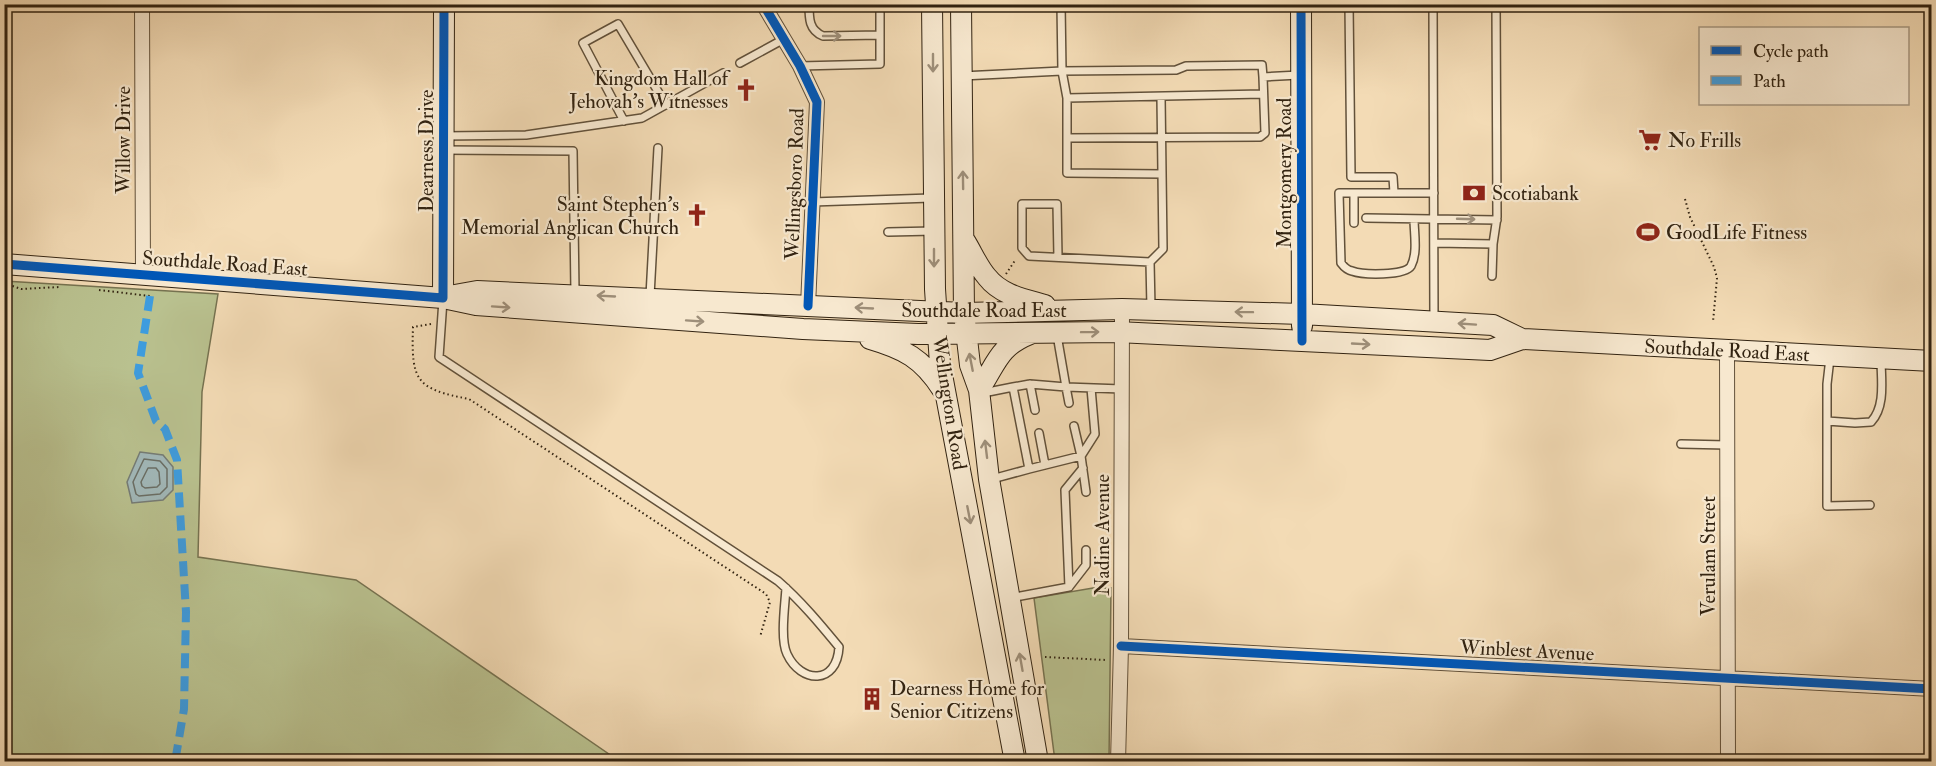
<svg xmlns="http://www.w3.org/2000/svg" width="1936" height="766" font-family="'IM FELL Double Pica',serif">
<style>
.green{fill:#b9c18f;stroke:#767250;stroke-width:1.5}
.water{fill:#a1b8b9;stroke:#757c76;stroke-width:1.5}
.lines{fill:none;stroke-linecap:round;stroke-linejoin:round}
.shore{stroke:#6a6e65;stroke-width:1.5}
.lane-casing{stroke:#62513a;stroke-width:10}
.street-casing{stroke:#62513a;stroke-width:16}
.secondary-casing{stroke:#322311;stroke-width:22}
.path{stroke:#322311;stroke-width:2;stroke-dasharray:1.5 3;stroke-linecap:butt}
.lane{stroke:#f7e8cf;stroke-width:7}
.street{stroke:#f7e8cf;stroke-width:14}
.secondary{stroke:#f7e8cf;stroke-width:20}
.quiet{stroke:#3e9cde;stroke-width:8;stroke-dasharray:15 8;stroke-linecap:butt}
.cycleway-casing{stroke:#f7e8cf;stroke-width:13}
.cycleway{stroke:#0057b8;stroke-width:9}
.oneway{stroke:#9e8f7a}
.labels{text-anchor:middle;stroke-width:4.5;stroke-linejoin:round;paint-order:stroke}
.poi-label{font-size:20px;fill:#322311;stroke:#f7e8cf;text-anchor:start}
.street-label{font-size:20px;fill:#322311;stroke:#f7e8cf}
</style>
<rect width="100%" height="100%" fill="#f3dbb5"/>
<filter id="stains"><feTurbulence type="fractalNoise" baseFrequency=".00333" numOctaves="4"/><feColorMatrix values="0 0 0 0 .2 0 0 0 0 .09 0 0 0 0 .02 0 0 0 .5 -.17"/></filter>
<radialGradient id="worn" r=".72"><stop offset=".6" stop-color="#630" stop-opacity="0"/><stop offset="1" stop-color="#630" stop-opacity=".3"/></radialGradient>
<path class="green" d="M4,281L218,294L202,392L198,557L356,580L619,761H5Z
M1093,588H1111L1109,761H1055L1034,598Z"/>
<path class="water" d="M140,452L163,455L173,467V490L163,500L132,503L127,482Z"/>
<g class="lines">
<path class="shore" d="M144,459L160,461L167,469V487L160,494L139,496L136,494L133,482Z
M148,468H156L159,472L160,484L157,487L145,488L142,486L141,482Z"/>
<g class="lane-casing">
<path id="lane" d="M809,4C809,19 809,30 823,36L880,35
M1061,4L1062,71L1067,98V173L1162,174
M1349,4L1351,177H1393L1394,193
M1304,7L1433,5L1434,321
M740,63L784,39
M800,66L880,64V4
M962,76L1062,71L1176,70L1186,66L1262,65L1263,77
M1067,98L1263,94
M624,121L583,43L618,24L666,105
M444,136L526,135L642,118L723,73
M1067,138L1260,137L1265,133L1263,77L1299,75
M444,150L573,151L575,292
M1354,193V223
M812,202L931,198
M1366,218L1497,220
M1414,219C1414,232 1418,253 1411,266C1405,276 1363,275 1352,271C1347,270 1344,267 1341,263L1339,193H1434
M888,232L934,231
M1435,243L1493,244
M1058,257L1057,204H1022V248L1029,256L1150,262L1151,308
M1150,262L1163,249L1161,97
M1492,276L1493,244L1497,217L1496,4
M650,296L658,148
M443,300L439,357L778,581C801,601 820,624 839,647C837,685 801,684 787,654C780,639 785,605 786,588
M1057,335L1066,387L1122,389
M1830,358L1827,384V506L1870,505
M1030,384L1035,410
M983,393L1013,387
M1827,421L1855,423L1871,422C1886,406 1881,379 1881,359
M1039,433L1045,465L1081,456L1074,426
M1681,444L1727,445
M1029,469L1045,465
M992,479L1029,469L1013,387L1030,384L1066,387L1069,403
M1086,492L1081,456L1095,434L1091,388
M1069,587L1065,490L1083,468
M1010,598L1069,587L1086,565V550"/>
</g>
<g class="street-casing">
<path id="street" d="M142,4L143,275
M763,4L800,66L817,102L808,306
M1727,350L1728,762
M1121,646L1932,689
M1118,762L1121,646L1122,309"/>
</g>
<g class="secondary-casing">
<path id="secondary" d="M932,4L935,289L940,364L1015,762
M961,4L964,313L970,365L979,390L989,479L1038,762
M1301,4L1302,326
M965,241C972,252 978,267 987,277C1001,295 1024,299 1045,305
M4,264L443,298L476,305L803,329L918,334L1117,332L1490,350L1522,339L1932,361
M449,296L477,291L964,313L1122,309L1302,314L1493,325L1522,339
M443,298L444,4
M870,339C904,349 922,358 942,389
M979,390C997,363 998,347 1030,334"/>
</g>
<path class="path" d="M1685,199L1690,217L1714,267L1717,278L1713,322
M1006,274L1016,259
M4,283L21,289L60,287
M99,290L150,296
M431,324L413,327C411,381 416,389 469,399L766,594L770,602L760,637
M1045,657L1106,660"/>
<use href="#lane" class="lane"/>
<use href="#street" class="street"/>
<use href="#secondary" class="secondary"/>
<path class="quiet" d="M150,296L138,373L156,421L165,429L177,460L186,612L184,709L175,762"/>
<g class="cycleway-casing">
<path id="cycleway" d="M763,4L800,66L817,102L808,306
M1301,4L1302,341
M4,264L443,298L444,4
M1121,646L1932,689"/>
</g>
<use href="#cycleway" class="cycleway"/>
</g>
<defs><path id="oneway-shaft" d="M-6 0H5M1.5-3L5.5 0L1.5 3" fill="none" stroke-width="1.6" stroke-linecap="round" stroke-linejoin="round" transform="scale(1.5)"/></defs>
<g class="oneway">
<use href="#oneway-shaft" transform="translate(832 36)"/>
<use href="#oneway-shaft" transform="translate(933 63) rotate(90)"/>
<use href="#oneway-shaft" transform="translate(963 180) rotate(-91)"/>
<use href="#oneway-shaft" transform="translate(1466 219) rotate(2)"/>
<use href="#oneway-shaft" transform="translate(934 258) rotate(90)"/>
<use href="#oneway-shaft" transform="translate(606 296) rotate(-177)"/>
<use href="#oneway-shaft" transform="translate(501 307) rotate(4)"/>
<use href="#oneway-shaft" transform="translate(864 308) rotate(-177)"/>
<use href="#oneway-shaft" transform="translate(1244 312) rotate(-179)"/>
<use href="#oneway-shaft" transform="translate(695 321) rotate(4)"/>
<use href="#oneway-shaft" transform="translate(1467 324) rotate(-176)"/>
<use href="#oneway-shaft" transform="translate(1090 332) rotate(-1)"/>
<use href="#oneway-shaft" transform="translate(1361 344) rotate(3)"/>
<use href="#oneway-shaft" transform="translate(971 362) rotate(-101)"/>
<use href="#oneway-shaft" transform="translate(986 449) rotate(-97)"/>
<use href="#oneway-shaft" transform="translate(969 515) rotate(79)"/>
<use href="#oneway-shaft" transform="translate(1021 662) rotate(-100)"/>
</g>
<defs>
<g id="church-bare" transform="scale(1.8)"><path d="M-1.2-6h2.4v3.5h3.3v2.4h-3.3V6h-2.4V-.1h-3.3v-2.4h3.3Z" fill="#8f2418" stroke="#f7e8cf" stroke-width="2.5" paint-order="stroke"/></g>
<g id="supermarket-bare" transform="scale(1.8)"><path d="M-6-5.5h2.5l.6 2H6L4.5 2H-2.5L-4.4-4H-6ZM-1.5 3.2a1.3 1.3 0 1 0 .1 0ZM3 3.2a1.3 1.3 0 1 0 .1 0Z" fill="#8f2418" stroke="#f7e8cf" stroke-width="2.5" paint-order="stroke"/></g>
<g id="bank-bare" transform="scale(1.8)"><path d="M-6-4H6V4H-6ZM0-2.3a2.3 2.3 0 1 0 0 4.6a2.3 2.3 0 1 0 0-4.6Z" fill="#8f2418" stroke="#f7e8cf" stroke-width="2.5" paint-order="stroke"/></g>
<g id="stadium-bare" transform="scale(1.8)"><path d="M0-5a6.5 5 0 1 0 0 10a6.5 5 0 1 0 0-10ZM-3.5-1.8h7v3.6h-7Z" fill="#8f2418" stroke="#f7e8cf" stroke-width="2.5" paint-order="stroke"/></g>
<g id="building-bare" transform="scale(1.8)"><path d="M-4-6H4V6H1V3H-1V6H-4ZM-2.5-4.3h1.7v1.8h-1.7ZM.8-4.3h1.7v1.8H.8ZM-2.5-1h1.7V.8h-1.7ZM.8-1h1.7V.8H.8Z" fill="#8f2418" stroke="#f7e8cf" stroke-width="2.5" paint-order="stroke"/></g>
</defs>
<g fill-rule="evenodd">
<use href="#church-bare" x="746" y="90"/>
<use href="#supermarket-bare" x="1650" y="140"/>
<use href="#bank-bare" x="1474" y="193"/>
<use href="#church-bare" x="697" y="215"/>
<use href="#stadium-bare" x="1648" y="232"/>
<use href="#building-bare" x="872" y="699"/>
</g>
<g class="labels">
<g class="poi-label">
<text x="728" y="85" text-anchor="end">Kingdom Hall of<tspan x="728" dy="23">Jehovah's Witnesses</tspan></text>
<text x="1668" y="147">No Frills</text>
<text x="1492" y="200">Scotiabank</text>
<text x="679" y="211" text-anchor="end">Saint Stephen's<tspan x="679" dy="23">Memorial Anglican Church</tspan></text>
<text x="1666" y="239">GoodLife Fitness</text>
<text x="890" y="695">Dearness Home for<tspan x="890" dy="23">Senior Citizens</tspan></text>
</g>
<g class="street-label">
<text transform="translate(123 140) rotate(-90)" y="7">Willow Drive</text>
<text transform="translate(426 151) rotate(-90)" y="7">Dearness Drive</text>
<text transform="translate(1284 173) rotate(-90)" y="7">Montgomery Road</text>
<text transform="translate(794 184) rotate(-88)" y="7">Wellingsboro Road</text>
<text transform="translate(225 263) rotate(4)" y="7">Southdale Road East</text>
<text x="984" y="317">Southdale Road East</text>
<text transform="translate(1727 350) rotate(3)" y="7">Southdale Road East</text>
<text transform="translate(950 403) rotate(81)" y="7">Wellington Road</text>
<text transform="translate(1102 535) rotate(-90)" y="7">Nadine Avenue</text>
<text transform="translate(1708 556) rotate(-90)" y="7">Verulam Street</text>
<text transform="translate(1527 650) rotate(3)" y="7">Winblest Avenue</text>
</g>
</g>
<rect width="1936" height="766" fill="none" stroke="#f3dbb5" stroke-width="24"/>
<rect x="6" y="6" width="1924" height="754" fill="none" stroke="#322311" stroke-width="3"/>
<rect x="12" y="12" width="1912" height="742" fill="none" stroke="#322311" stroke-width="1.5"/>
<rect x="1699" y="27" width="210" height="78" fill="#f7e8cf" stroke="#a89983" stroke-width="1.5"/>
<rect x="1711" y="46" width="30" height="9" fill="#0057b8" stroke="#a89983" stroke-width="1.5"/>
<text x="1753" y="57" font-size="18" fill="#322311">Cycle path</text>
<rect x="1711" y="76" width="30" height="9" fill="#3e9cde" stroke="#a89983" stroke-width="1.5"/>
<text x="1753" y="87" font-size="18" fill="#322311">Path</text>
<rect width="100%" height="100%" filter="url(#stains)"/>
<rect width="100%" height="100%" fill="url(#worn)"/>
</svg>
